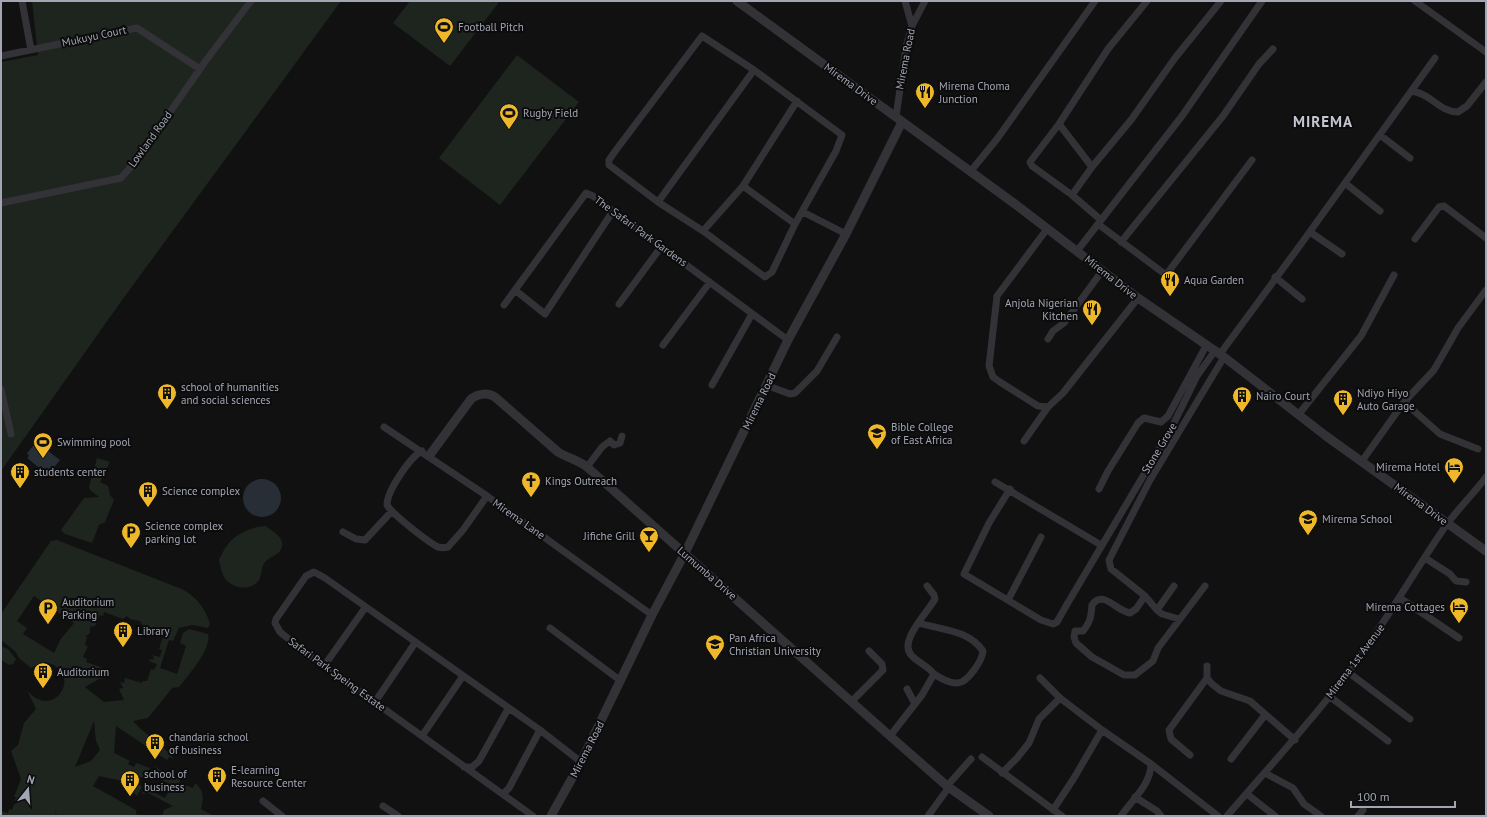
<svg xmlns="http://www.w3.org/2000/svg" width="1487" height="817" font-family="'PT Sans',sans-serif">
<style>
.green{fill:#1d251e;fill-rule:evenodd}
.water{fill:#272e35}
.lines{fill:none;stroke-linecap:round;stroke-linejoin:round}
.minor{stroke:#323237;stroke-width:7}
.tertiary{stroke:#323237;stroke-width:9}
.labels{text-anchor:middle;stroke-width:4;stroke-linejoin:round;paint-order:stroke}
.poi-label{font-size:11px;fill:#a2a6b3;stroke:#0c0c0d;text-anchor:start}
.street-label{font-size:11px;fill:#a2a6b3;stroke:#0c0c0d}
.district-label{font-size:15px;font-weight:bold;letter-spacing:1px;fill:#c3c5cf;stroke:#0c0c0d}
</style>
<rect width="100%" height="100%" fill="#111112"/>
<path class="green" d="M32,1H341L120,303L1,471V62L38,55Z
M410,1H500L450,66L393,23Z
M517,55L579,102L500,205L439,158Z
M97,458L110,462L100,482L108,486L110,495L114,500L105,522L99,525L92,543L65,534L61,530L84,498L99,497L90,490L89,487Z
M257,527L266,526C272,531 284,537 282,546C281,555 270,556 265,562C261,567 262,574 259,580C250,593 229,588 223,575C221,570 220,565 219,560C229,539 236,534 257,527Z
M57,540L184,590C197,598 206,609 210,624L208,628L193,625L179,628L173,641L169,640L160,668L177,674L186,646L180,643L183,633L189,629L208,634C212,648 188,676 179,687L172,688L169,692L148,718L133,721C145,735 163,744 174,759L169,757L167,760L116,726L114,753L130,761L128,764L134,767L136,763L150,768L144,779L140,777L137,782L142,787L137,796L123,781L99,776L93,786L136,810V814L143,816H57L55,810L56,816H1V811L8,813L9,809L12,810L16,797H14L21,779L11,751L18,745L24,723L36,709L27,690C53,723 86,672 45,662L31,668L19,658L15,651L1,640V614L51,541ZM34,596L74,623L60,640L54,653L23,634L27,628L17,621ZM104,612L123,619L127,616L130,619L140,621L143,626L162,632L161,636L163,637L159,649L162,650L160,657L151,655L154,657L153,660L150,659L149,661L157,664L154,670L151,669L147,681H143L142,683L125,678L124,683L120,682L123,688L119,689L124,700L104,702L85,687L99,679L106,678L100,675L103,668L86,662L87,659L83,657L88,646L85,645L87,637H85L90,633V627L95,626L100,615L103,616ZM94,721L96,741L100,750L91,761L75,767Z
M1,646L8,649L16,659L13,664L9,665L1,660Z
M155,767L164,772L163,775L168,777L169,775L180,780L179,783L193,788L195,783C204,791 204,797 201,809L214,816H162L164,810L173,806L148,793L141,794L145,788L165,798L172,785L155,777L154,780L149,778Z"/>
<path class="water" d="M39,444L60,460L48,475L27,458L29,456L27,453L34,445L37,447Z
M243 498a19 19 0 1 1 38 0a19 19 0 1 1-38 0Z"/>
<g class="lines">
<path class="minor" d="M22,1L31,50
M1415,1L1486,52
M912,26L925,1
M1,56L137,28L200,69
M1412,91C1432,94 1439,112 1458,112L1467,106L1486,82
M896,117L906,47L912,26L905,1
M1059,124L1092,167
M1380,135L1410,158
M970,172L997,139L1095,1
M1345,183L1380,211
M743,186L795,224
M1072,195L1032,166L1030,162L1059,124L1108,49L1147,1
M658,202L754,70L702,36L616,150L609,160V165L658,202L703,231L765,277L772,272L795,224L836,151L842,135L754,70
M1,203L121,178L135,162L207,59L251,1
M803,212L846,234
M1101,220L1072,195L1092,167L1131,120L1175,58L1221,1
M1098,224L1166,275L1252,160
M1047,229L997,296L989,366L993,377L1000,382L1038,406L1048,407L1063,393L1138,298
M703,231L743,186L797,101
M1310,232L1342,254
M1415,239L1439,207L1444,206L1486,238
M1121,242L1223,116L1259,64L1273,49
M1077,251L1182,116L1262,1
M1275,277L1302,299
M515,290L545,314L613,211
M619,304L661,247
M504,305L586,193L593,196L788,340
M1048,339L1053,331L1064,323L1102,271
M663,345L710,282
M1220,354L1301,244L1435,58
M712,385L752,314
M766,385L790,394L795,393L817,371L837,337
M1,389L11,434
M1404,402L1440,434L1478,449
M1299,414L1361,336L1394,275
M384,427L487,496L652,615
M1024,441L1048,407
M422,451C410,457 387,491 387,505C392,514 428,542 438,547C442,548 444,548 448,547L463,530L487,496
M1362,461L1404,402L1434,370L1458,328L1486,290
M587,467L602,447L610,441L614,445L620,443L622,436
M995,482L1101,545
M1010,489L989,523L964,574L1041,620L1053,624L1057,622L1066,606L1171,429L1197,376L1214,352
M1099,489L1108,471L1138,423L1144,418L1161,422L1168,416L1206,346
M343,532L356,539L365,540L392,511
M1425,558L1450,574L1456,581L1466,582
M1145,596L1136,609L1130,613C1116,611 1103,589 1092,605C1091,616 1091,621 1083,631H1075L1074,637L1076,643L1092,657L1124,675H1135L1153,661L1158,648L1205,586
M1400,598L1459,638
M1008,600L1041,537
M1157,610L1174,586
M1179,619L1162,614L1157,610L1145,596L1115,572L1111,569L1109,560L1150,480L1224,357
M919,623C942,630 969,630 983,651C982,661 968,682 958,683C950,684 940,678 934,674
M550,628L621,681
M324,666L365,608
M1207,666V678L1212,684L1221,691L1250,701L1295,740
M1348,672L1410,719
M1040,678L1060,698L1102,730L1074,778L1053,810
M907,689L915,704
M1329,696L1388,741
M852,701L883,670L882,664L869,651
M375,702L415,643
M1102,730L1151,764L1218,816
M422,736L463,676
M890,736L922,695L934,674C928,666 919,663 912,656C897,642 928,612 935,599L934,595L927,586
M1190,755L1171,739L1169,730L1207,678
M982,757L1062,816
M1231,759L1265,715
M464,767H472L479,761L508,709
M1002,773L1017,758L1029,743L1039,719L1060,698
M1265,773L1293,788L1304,804L1321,816
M947,786L971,759
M503,794L509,788L540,730
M1247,794L1275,816
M1135,797L1157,811L1161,816
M263,801L282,816
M383,806L398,816
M533,816L301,649L280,632L275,623L276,619L306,576L314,572L325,578L540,730L581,762
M928,816L949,787
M1121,816C1132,800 1151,784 1151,764
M1227,816C1268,768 1310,723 1348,673C1384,625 1413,573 1447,524C1459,508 1474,493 1486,477
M1358,816L1363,810"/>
<path class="tertiary" d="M737,1L1015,204L1138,298L1224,357L1326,436L1486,551
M429,456L471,399C478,394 487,392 495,397L558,452C568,458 578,460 587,467L890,736L947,786L989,816
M551,816L581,762L652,615L685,553L788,340L846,234L902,122"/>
</g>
<defs>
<g id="stadium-pin" transform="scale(1)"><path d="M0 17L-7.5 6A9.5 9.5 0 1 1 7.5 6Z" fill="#efb82b" stroke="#0c0c0d"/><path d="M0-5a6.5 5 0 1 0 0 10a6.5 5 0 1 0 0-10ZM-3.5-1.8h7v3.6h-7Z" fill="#111"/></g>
<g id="restaurant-pin" transform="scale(1)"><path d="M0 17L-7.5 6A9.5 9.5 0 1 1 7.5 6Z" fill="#efb82b" stroke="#0c0c0d"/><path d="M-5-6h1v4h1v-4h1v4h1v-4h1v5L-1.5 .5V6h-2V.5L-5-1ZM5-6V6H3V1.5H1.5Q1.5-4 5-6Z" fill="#111"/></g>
<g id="building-pin" transform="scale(1)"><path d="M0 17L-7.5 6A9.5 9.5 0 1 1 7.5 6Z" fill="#efb82b" stroke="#0c0c0d"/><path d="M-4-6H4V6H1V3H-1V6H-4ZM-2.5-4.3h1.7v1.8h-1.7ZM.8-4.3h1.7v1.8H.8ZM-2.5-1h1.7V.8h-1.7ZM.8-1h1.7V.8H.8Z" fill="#111"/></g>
<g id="university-pin" transform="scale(1)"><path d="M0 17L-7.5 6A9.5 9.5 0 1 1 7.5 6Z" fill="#efb82b" stroke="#0c0c0d"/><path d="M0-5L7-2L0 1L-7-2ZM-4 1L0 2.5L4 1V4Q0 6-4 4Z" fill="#111"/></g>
<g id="hotel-pin" transform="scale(1)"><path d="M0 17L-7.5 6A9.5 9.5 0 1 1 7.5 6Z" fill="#efb82b" stroke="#0c0c0d"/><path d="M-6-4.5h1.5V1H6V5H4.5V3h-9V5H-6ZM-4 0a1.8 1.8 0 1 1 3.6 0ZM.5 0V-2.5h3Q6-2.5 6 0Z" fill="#111"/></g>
<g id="church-pin" transform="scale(1)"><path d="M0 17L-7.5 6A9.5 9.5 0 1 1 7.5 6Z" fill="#efb82b" stroke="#0c0c0d"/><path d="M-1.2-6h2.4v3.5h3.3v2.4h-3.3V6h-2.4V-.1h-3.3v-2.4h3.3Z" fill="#111"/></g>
<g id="school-pin" transform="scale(1)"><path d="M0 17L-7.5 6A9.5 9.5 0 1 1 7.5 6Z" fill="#efb82b" stroke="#0c0c0d"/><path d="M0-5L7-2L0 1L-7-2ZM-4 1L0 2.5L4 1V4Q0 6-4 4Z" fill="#111"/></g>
<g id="parking-pin" transform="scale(1)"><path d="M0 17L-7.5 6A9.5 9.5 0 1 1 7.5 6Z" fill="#efb82b" stroke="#0c0c0d"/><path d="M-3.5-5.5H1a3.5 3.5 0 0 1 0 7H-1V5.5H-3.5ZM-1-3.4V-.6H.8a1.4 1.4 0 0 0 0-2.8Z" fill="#111"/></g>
<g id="bar-pin" transform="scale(1)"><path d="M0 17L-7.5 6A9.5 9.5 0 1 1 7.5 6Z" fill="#efb82b" stroke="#0c0c0d"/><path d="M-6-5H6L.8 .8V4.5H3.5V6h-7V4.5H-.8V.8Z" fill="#111"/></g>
</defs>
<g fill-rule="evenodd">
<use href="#stadium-pin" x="444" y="27"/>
<use href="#restaurant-pin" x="925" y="92"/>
<use href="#stadium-pin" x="509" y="113"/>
<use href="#restaurant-pin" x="1170" y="280"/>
<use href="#restaurant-pin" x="1092" y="309"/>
<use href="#building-pin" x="167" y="393"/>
<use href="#building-pin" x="1242" y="396"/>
<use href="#building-pin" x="1343" y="399"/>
<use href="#university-pin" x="877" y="433"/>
<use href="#stadium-pin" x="43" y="442"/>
<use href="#hotel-pin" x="1454" y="467"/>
<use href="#building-pin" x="20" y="472"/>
<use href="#church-pin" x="531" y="481"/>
<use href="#building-pin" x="148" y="491"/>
<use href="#school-pin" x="1308" y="519"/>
<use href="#parking-pin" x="131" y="532"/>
<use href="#bar-pin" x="649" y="536"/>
<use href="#hotel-pin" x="1459" y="607"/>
<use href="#parking-pin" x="48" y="608"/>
<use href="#building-pin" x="123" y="631"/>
<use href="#university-pin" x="715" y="644"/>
<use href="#building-pin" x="43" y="672"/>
<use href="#building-pin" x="155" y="743"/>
<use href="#building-pin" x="217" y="776"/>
<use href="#building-pin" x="130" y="780"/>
</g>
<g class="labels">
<g class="poi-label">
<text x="458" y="31">Football Pitch</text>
<text x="939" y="90">Mirema Choma<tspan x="939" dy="13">Junction</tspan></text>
<text x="523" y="117">Rugby Field</text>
<text x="1184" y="284">Aqua Garden</text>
<text x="1078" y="307" text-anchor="end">Anjola Nigerian<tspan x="1078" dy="13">Kitchen</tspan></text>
<text x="181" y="391">school of humanities<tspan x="181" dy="13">and social sciences</tspan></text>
<text x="1357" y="397">Ndiyo Hiyo<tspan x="1357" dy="13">Auto Garage</tspan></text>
<text x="1256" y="400">Nairo Court</text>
<text x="891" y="431">Bible College<tspan x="891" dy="13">of East Africa</tspan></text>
<text x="57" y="446">Swimming pool</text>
<text x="1440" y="471" text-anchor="end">Mirema Hotel</text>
<text x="34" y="476">students center</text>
<text x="545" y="485">Kings Outreach</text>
<text x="162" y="495">Science complex</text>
<text x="1322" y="523">Mirema School</text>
<text x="145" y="530">Science complex<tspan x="145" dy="13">parking lot</tspan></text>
<text x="635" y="540" text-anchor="end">Jifiche Grill</text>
<text x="62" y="606">Auditorium<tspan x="62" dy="13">Parking</tspan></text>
<text x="1445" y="611" text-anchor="end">Mirema Cottages</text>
<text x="137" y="635">Library</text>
<text x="729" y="642">Pan Africa<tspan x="729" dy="13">Christian University</tspan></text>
<text x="57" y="676">Auditorium</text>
<text x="169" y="741">chandaria school<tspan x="169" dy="13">of business</tspan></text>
<text x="231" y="774">E-learning<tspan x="231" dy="13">Resource Center</tspan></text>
<text x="144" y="778">school of<tspan x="144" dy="13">business</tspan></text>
</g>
<g class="street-label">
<text transform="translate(94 36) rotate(-12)" y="4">Mukuyu Court</text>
<text transform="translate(905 59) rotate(-79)" y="4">Mirema Road</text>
<text transform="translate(851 84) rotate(36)" y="4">Mirema Drive</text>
<text transform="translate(150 139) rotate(-54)" y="4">Lowland Road</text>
<text transform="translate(641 231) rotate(36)" y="4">The Safari Park Gardens</text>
<text transform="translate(1111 277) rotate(38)" y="4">Mirema Drive</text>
<text transform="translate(759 401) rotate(-64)" y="4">Mirema Road</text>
<text transform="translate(1159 448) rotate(-59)" y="4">Stone Grove</text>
<text transform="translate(1421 504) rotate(36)" y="4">Mirema Drive</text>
<text transform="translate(519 519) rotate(35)" y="4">Mirema Lane</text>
<text transform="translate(707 573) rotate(41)" y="4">Lumumba Drive</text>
<text transform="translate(1355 661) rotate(-53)" y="4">Mirema 1st Avenue</text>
<text transform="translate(337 674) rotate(36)" y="4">Safari Park Speing Estate</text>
<text transform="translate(587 749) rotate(-63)" y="4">Mirema Road</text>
</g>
<g class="district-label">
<text x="1323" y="127">MIREMA</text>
</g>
</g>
<rect width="1487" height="817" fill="none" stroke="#a2a6b3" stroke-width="4"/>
<g transform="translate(28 789) rotate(17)" stroke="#0c0c0d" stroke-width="3" paint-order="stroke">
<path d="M0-3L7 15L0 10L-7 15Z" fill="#a2a6b3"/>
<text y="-6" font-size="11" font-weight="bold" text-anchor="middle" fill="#a2a6b3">N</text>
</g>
<path d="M1351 801v6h104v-6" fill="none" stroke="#a2a6b3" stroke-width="2"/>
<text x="1357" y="801" font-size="12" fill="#a2a6b3" stroke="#0c0c0d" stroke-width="3" paint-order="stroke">100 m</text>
</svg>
